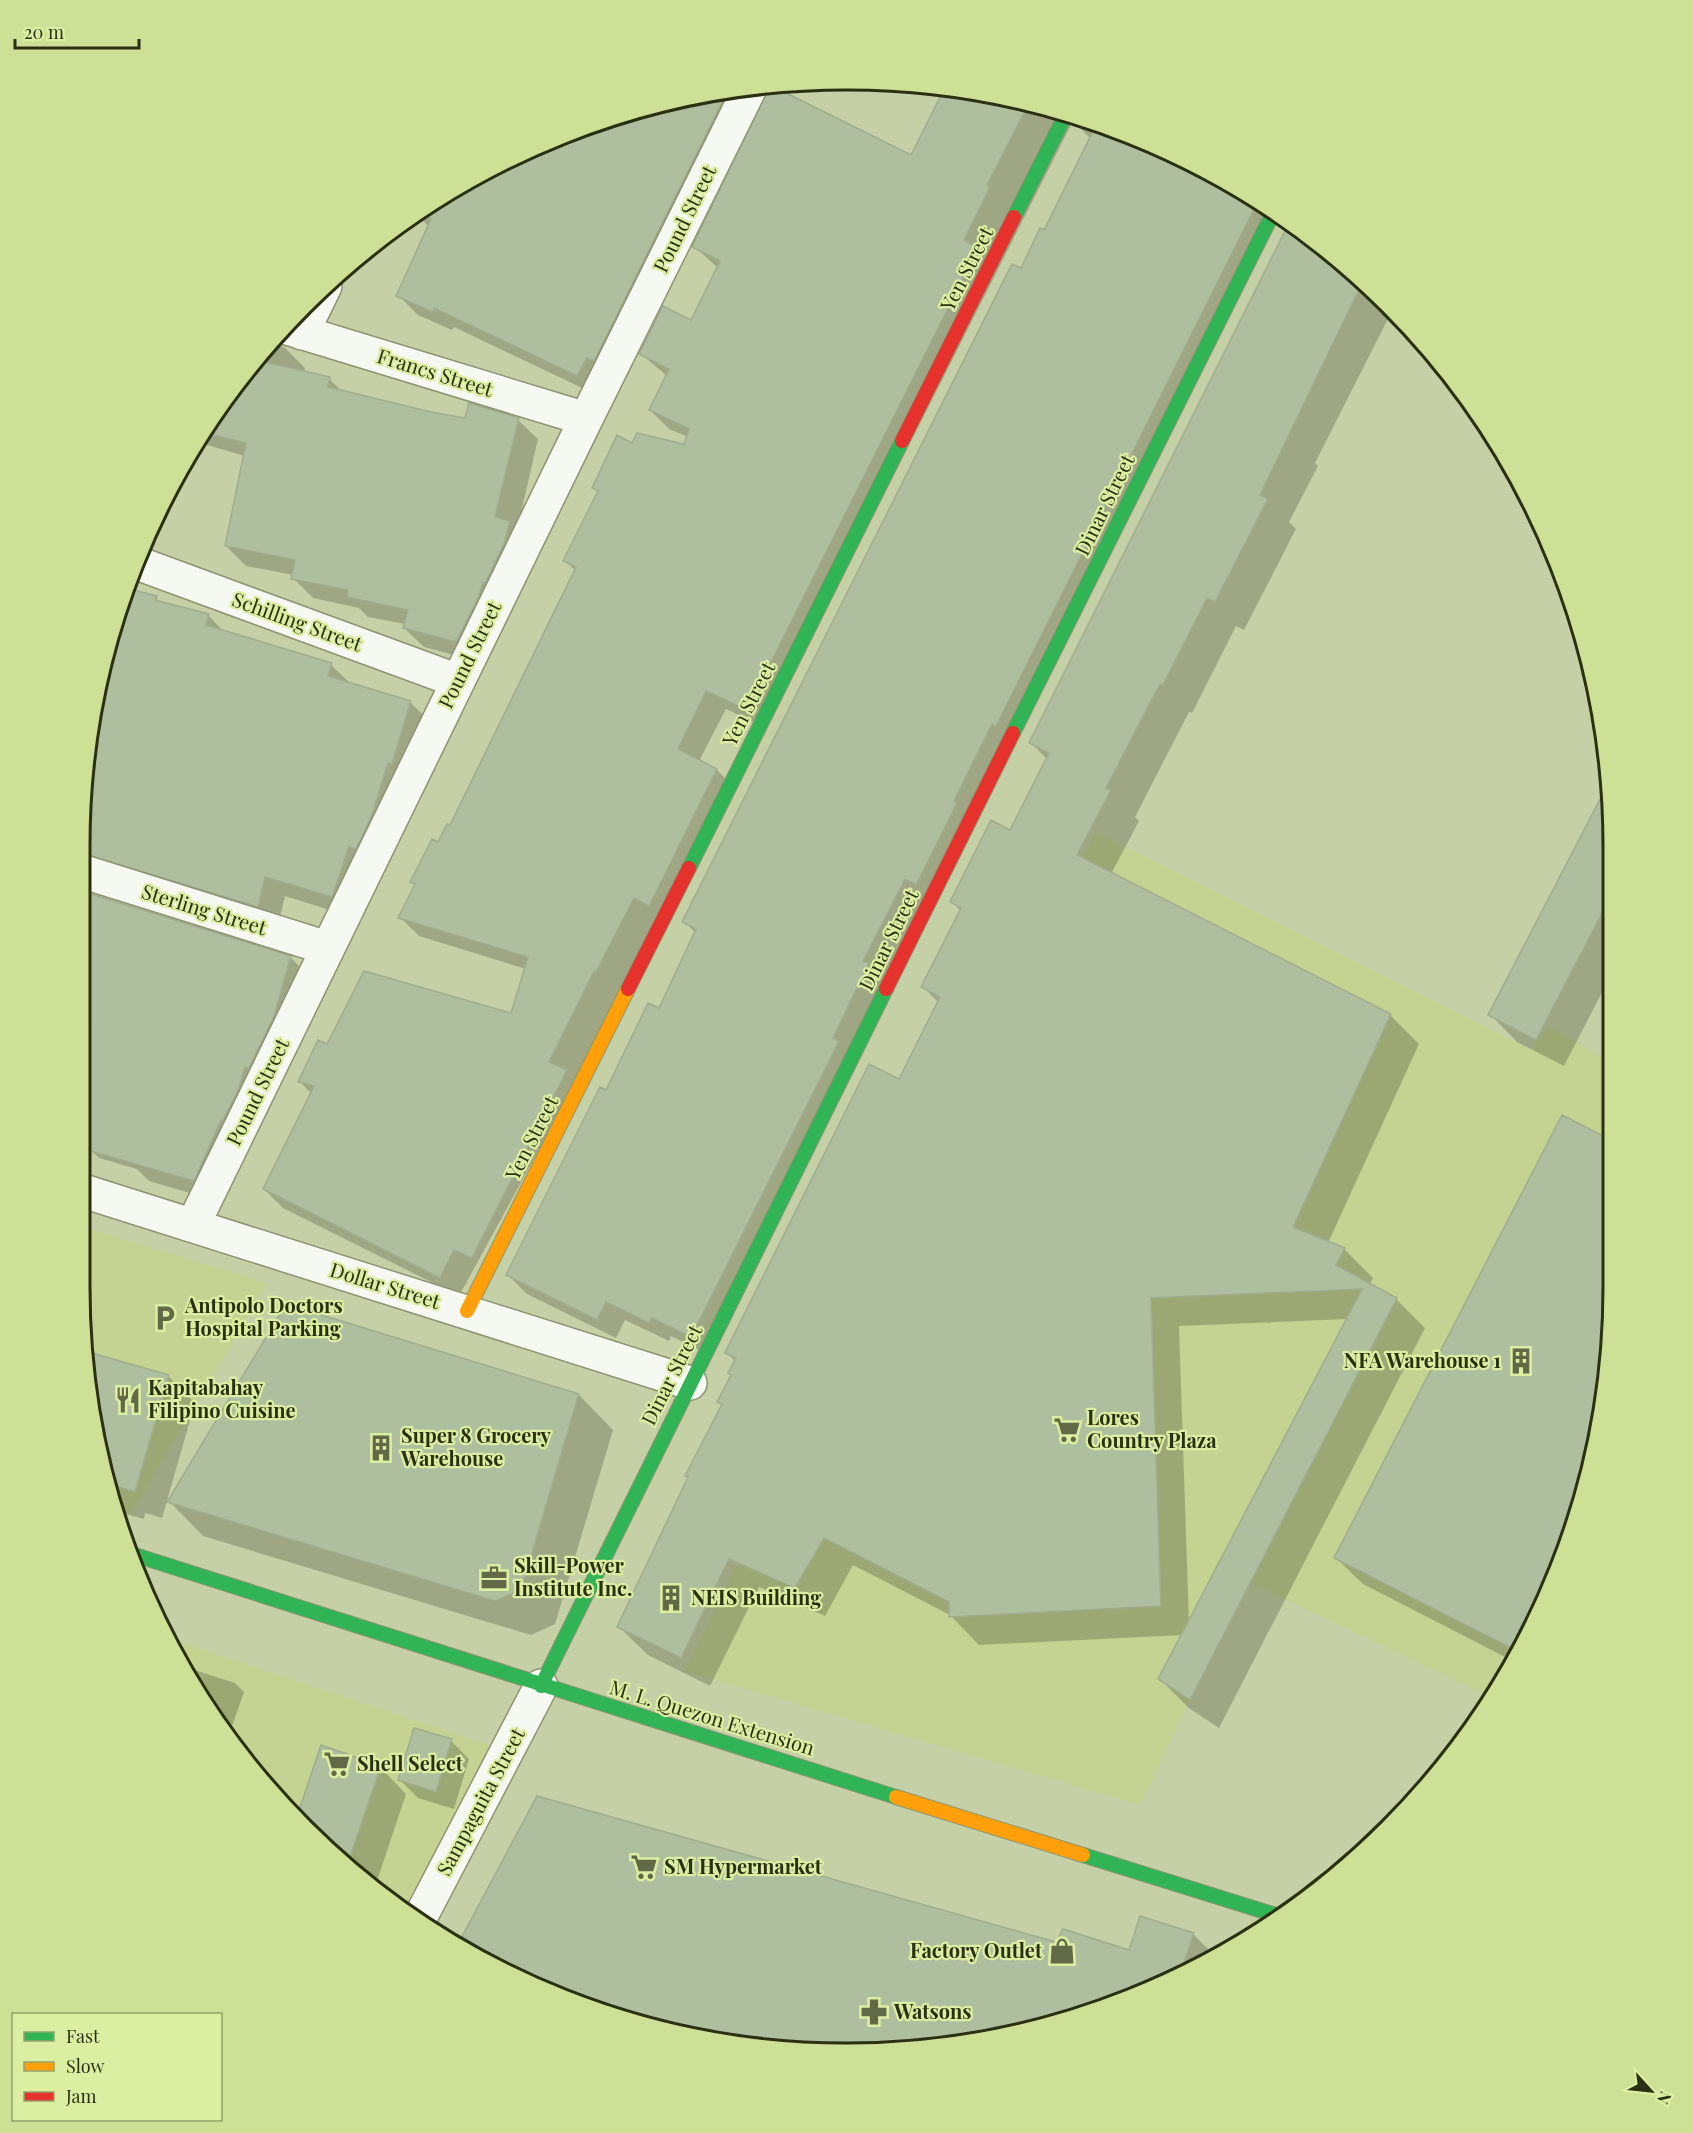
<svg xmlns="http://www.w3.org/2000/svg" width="1693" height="2133" font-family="'Playfair Display',serif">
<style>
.built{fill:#c4d392}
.shadow{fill:#0003;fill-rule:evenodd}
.building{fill:#afbe9e;stroke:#9fac8e;stroke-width:1.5}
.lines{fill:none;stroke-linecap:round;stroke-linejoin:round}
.street-casing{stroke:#8c9472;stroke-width:36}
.fast-casing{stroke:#8c9472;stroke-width:16}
.slow-casing{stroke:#8c9472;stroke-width:16}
.jam-casing{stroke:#8c9472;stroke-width:16}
.street{stroke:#f6f8f2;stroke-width:33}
.fast{stroke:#30b455;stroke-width:14}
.slow{stroke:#ff9f0a;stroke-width:14}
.jam{stroke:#e5322d;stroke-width:14}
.labels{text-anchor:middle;stroke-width:4.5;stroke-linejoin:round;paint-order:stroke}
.street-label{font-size:20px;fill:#2a3112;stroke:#dceea2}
.poi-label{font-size:20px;font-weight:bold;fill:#2a3112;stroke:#dceea2;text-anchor:start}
.rim{fill:none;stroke:#2a3112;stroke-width:3}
</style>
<rect width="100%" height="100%" fill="#c6d0a6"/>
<path class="built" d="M1095,832L1531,1050L1547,1026L1613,1063V1287L1599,1436L1555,1580L1488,1696L1251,1583L1190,1700L1140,1805L684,1671L982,1068Z
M80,1226L267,1283L128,1520L119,1517L106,1485L80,1287Z
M170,1639L492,1746L408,1908L304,1829L182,1670Z"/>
<path class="shadow" d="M774,85L773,88L912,157L945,89L1045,106L1075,117L766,728L726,709L699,761L717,770L736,789L459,1296L283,1208L264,1189L312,1094L299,1081L328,1045L512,1015L526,969L419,936L400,917L416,885L412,882L451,827L576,571L565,561L598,492L593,487L633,445H685L688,437L669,429L650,410L667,376L641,354L691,322L718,268L694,246L771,88L761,89L597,395L454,327L452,330L418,315L398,295L428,226L418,215L463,182L600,120L747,86Z
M1084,120L1186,159L1277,216L710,1355L671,1336L669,1341L625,1320L616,1338L527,1294L508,1275L607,1092L660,1010L696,933L684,922L1021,270L1045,232L1091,139L1081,129Z
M1289,223L1314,238L1392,311L1315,463L1318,466L1289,522L1296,529L1244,630L1236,626L1192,713L1189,712L1135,817L1139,821L1111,874L1390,1015L1419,1044L1328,1243L1344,1249L1373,1278L1369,1285L1396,1299L1425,1328L1219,1728L1189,1708L1160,1679L1183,1635L979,1645L950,1615L853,1565L825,1616L759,1587L710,1686L648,1655L619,1627L723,1405L719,1402L733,1375L736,1362L727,1353L899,1081L939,1003L923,987L961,911L952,902L1010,832L1047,759L1031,743ZM1348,1319L1189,1624L1179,1326Z
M270,340L285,348L305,368L304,373L329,379L342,391L466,420H518L538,439L517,530L476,661L424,647L404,628L405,624L368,617L359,608L313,598L293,578L294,575L246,566L226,546L245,456L197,442Z
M156,598L161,603L208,615L225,633L331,665L351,684L410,702L430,722L352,917L285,896L278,926L83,885V893L291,958L311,978L214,1200L149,1181L137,1169L99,1158L92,1151L80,1147L81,797Z
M1610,784L1612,973L1564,1066L1517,1042L1490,1014Z
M1563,1117L1613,1143V1287L1599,1436L1555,1580L1509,1659L1363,1584L1336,1558Z
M88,1353L168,1376L195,1403L162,1518L145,1513L144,1519L116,1511L106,1485Z
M579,1395L613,1430L555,1624L531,1635L203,1536L169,1501Z
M185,1667L235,1683L244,1692L230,1732L183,1671Z
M451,1741L469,1759L454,1809L418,1798L400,1780Z
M380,1767L406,1794L376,1884L304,1829Z
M538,1798L1057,1944L1130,1952L1193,1934L1216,1957L1045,2027L846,2053L648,2027L458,1947Z"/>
<path class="building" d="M770,85L911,155L943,91L1029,103L987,185L990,187L964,240L978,248L747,710L706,691L678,749L717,769L649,906L634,898L596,972L594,971L549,1062L567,1070L472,1258L454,1250L440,1278L263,1189L314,1086L298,1082L318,1040L327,1044L364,971L511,1013L528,957L398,918L415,884L410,882L432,839L438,842L447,824L450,825L576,567L563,561L598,491L592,488L617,435L632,443L637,433L684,444L689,429L649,410L669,369L639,354L663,306L691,320L720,261L692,247Z
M728,90L594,361L587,358L577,376L434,308L433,312L396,296L431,219L420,213L463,182L600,120Z
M1096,125L1162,150L1207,172L1257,203L996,726L992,724L954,801L957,803L916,885L905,879L863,961L869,963L833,1038L839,1041L691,1337L652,1318L649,1323L606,1302L597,1320L506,1275L600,1087L606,1090L648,1003L659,1008L696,929L682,922L1012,264L1021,268L1040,228L1044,230Z
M1289,223L1314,238L1362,283L1260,495L1268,499L1215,602L1207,598L1163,685L1160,684L1106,788L1111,790L1077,855L1391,1014L1293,1227L1345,1248L1336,1265L1397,1298L1190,1700L1158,1679L1362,1289L1151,1298L1161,1606L949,1617V1602L824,1538L795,1588L729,1559L681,1658L617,1627L688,1477L685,1476L722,1404L717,1402L731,1375L728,1373L736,1358L725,1353L869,1064L899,1079L940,997L921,987L961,908L950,902L991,820L1010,830L1049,753L1029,743Z
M256,360L330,377L328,387L431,412L465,418L469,403L519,418L495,517L510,521L504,544L485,583L483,582L479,596L456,642L403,628L408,610L347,597L348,590L291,579L295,560L225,546L246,443L204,433Z
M125,588L157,596L155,600L209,614L206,625L332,663L328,676L411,701L392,764L388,763L372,815L356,849L349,847L332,897L265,877L258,907L81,853V797L120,600Z
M1609,782L1612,894L1536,1040L1488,1015Z
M81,891L291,956L274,1016L249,1068L245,1067L239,1088L223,1120H221L194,1181L80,1148Z
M1562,1115L1613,1141V1287L1599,1436L1555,1580L1515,1650L1334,1558Z
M286,1304L579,1394L521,1590L495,1601L167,1502Z
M88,1352L169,1375L135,1492L105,1483Z
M414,1728L452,1739L436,1792L398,1780Z
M321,1745L381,1766L348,1863L304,1829L296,1819Z
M537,1796L1056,1942L1063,1929L1129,1950L1140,1916L1194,1933L1181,1971L1045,2027L846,2054L648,2027L457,1946Z"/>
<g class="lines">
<g class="street-casing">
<path id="street" d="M284,327L586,419
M302,333L325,286
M137,563L458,681
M81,871L327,948
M80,1190L690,1383
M193,1225L586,419L751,86
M420,1918L541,1686"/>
</g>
<g class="fast-casing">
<path id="fast" d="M1014,217L1066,114
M1013,733L1273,213
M689,868L902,441
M135,1555L896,1797
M541,1686L886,989
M1083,1855L1279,1916"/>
</g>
<g class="slow-casing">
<path id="slow" d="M467,1311L628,989
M896,1797L1083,1855"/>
</g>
<g class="jam-casing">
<path id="jam" d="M902,441L1014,217
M628,989L689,868
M886,989L1013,733"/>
</g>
<use href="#street" class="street"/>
<use href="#fast" class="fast"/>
<use href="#slow" class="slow"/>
<use href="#jam" class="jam"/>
</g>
<defs>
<g id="parking-bare" transform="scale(2.07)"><path d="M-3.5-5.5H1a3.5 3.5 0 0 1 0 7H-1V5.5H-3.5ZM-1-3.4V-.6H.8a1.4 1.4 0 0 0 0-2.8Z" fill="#616946" stroke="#dceea2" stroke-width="2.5" paint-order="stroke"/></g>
<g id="building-bare" transform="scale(2.07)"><path d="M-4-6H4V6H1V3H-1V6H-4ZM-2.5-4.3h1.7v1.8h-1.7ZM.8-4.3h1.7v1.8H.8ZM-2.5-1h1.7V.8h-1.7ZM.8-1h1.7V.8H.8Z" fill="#616946" stroke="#dceea2" stroke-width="2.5" paint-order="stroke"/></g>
<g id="restaurant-bare" transform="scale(2.07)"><path d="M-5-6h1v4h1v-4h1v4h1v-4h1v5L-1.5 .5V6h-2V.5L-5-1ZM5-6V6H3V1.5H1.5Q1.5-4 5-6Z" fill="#616946" stroke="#dceea2" stroke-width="2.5" paint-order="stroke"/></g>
<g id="supermarket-bare" transform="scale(2.07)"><path d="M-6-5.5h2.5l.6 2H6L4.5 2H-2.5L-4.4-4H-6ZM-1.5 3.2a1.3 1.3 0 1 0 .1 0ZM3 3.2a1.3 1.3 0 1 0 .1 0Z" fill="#616946" stroke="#dceea2" stroke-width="2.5" paint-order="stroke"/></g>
<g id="office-bare" transform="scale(2.07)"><path d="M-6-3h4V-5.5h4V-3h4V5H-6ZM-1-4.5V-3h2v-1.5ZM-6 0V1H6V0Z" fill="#616946" stroke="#dceea2" stroke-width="2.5" paint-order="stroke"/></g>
<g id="shop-bare" transform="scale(2.07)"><path d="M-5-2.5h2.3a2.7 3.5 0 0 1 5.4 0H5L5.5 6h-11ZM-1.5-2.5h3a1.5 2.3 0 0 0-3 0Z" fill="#616946" stroke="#dceea2" stroke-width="2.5" paint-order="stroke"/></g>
<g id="pharmacy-bare" transform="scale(2.07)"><path d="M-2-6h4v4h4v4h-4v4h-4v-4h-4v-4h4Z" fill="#616946" stroke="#dceea2" stroke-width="2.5" paint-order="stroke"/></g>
</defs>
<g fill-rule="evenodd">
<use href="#parking-bare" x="165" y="1318"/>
<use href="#building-bare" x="1521" y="1361"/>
<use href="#restaurant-bare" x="128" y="1400"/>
<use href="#supermarket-bare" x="1067" y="1430"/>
<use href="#building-bare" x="381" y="1448"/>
<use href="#office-bare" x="494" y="1578"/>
<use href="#building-bare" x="671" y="1598"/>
<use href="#supermarket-bare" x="337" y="1764"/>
<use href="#supermarket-bare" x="644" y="1867"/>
<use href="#shop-bare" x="1062" y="1951"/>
<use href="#pharmacy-bare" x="874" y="2012"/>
</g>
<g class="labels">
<g class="street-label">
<text transform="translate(685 219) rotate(-64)" y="7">Pound Street</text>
<text transform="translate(967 269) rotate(-63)" y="7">Yen Street</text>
<text transform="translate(435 373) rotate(17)" y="7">Francs Street</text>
<text transform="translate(1105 505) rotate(-64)" y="7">Dinar Street</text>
<text transform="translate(297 622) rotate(20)" y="7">Schilling Street</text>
<text transform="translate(470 655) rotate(-64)" y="7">Pound Street</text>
<text transform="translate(749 704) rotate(-63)" y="7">Yen Street</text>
<text transform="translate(204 910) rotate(17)" y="7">Sterling Street</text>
<text transform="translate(889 940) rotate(-64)" y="7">Dinar Street</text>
<text transform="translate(258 1092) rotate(-64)" y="7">Pound Street</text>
<text transform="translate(532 1138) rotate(-63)" y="7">Yen Street</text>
<text transform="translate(385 1286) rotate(17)" y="7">Dollar Street</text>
<text transform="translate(672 1375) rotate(-63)" y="7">Dinar Street</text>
<text transform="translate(712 1718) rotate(17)" y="7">M. L. Quezon Extension</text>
<text transform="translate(481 1802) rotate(-62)" y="7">Sampaguita Street</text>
</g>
<g class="poi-label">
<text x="185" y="1313">Antipolo Doctors<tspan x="185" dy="23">Hospital Parking</tspan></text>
<text x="1501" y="1368" text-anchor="end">NFA Warehouse 1</text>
<text x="148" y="1395">Kapitabahay<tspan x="148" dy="23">Filipino Cuisine</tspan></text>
<text x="1087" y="1425">Lores<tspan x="1087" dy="23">Country Plaza</tspan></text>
<text x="401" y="1443">Super 8 Grocery<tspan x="401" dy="23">Warehouse</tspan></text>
<text x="514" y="1573">Skill-Power<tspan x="514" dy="23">Institute Inc.</tspan></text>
<text x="691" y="1605">NEIS Building</text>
<text x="357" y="1771">Shell Select</text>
<text x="664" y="1874">SM Hypermarket</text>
<text x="1042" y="1958" text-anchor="end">Factory Outlet</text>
<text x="894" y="2019">Watsons</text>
</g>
</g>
<path d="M0 0H1693V2133H0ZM846 90H847A756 756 0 0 1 1603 846V1287A756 756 0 0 1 847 2043H846A756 756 0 0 1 90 1287V846A756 756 0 0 1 846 90Z" fill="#cedf96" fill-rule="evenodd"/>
<path class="rim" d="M846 90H847A756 756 0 0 1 1603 846V1287A756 756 0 0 1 847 2043H846A756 756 0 0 1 90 1287V846A756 756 0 0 1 846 90Z"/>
<rect x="12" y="2013" width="210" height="108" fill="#dceea2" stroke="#95a268" stroke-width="1.5"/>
<rect x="24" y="2032" width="30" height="9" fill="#30b455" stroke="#95a268" stroke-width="1.5"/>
<text x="66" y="2043" font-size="18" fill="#2a3112">Fast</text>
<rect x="24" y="2062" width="30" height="9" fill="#ff9f0a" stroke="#95a268" stroke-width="1.5"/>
<text x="66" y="2073" font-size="18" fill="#2a3112">Slow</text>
<rect x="24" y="2092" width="30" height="9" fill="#e5322d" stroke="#95a268" stroke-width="1.5"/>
<text x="66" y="2103" font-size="18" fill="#2a3112">Jam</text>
<g transform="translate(1651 2091) rotate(117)" stroke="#dceea2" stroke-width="4.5" paint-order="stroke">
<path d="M0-4.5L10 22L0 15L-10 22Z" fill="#2a3112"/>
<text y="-9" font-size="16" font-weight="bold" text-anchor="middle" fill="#2a3112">N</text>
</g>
<path d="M15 39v9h124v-9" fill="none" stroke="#2a3112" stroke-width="3"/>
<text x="24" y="39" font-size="18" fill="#2a3112" stroke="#dceea2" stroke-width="4.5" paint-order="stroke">20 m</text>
</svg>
